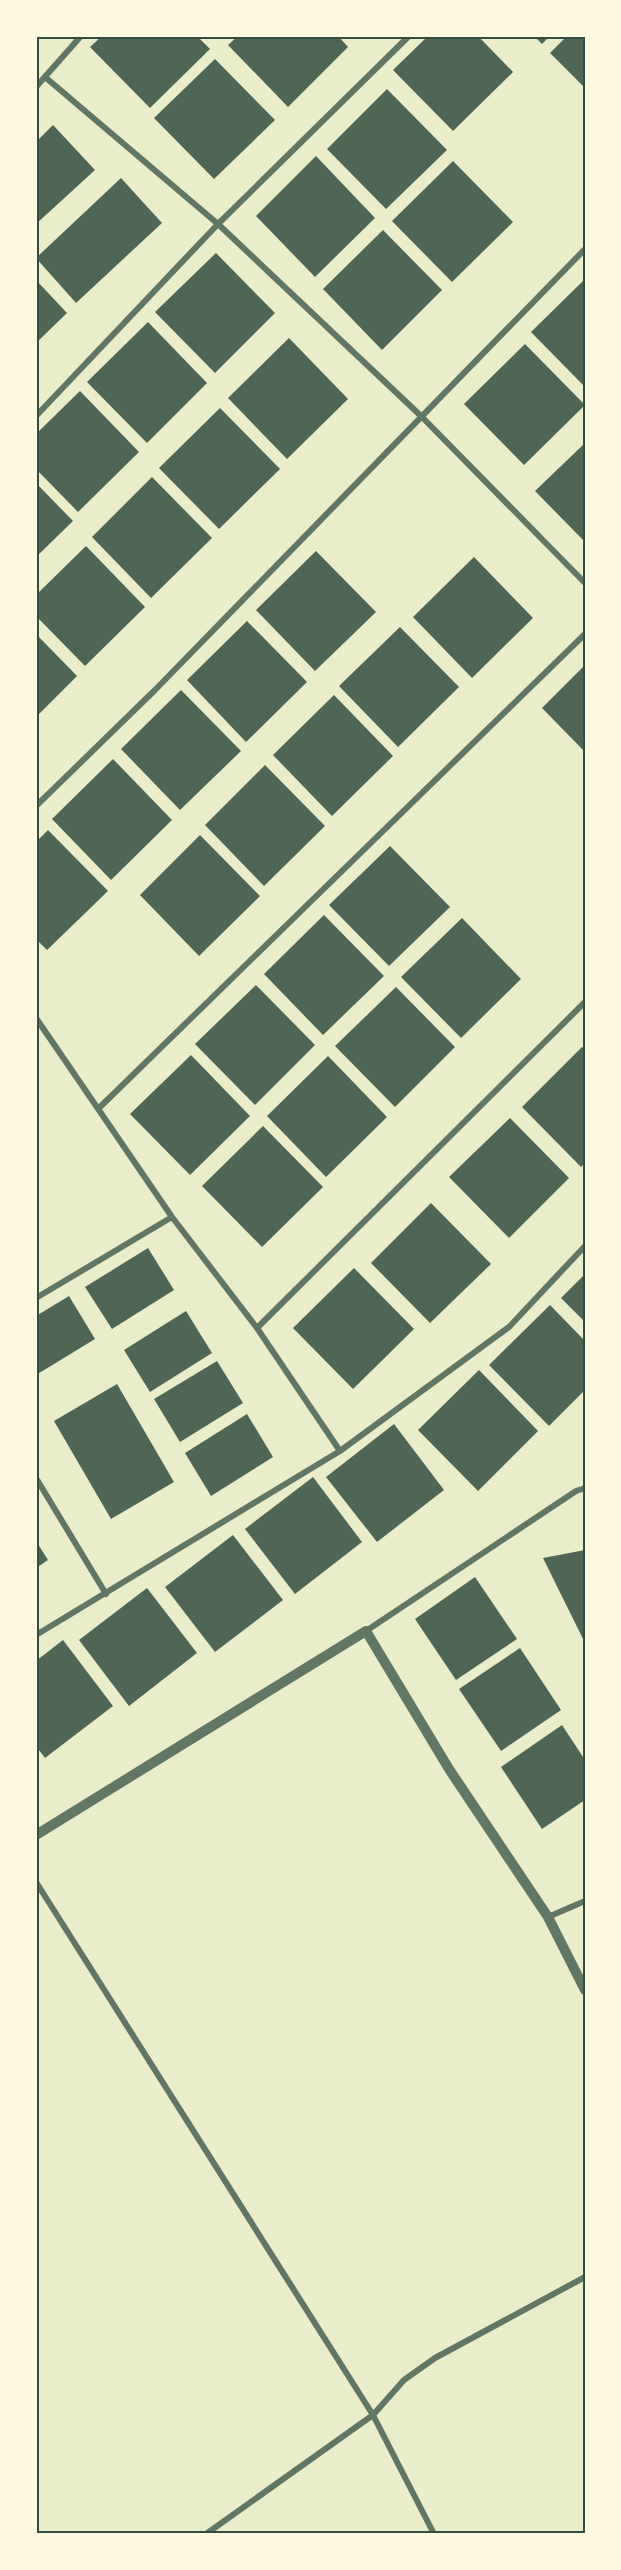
<svg xmlns="http://www.w3.org/2000/svg" width="621" height="2570" font-family="'DejaVu Sans',sans-serif">
<style>
.building{fill:#4f6655}
.lines{fill:none;stroke-linecap:round;stroke-linejoin:round}
.minor{stroke:#617663;stroke-width:6}
.tertiary{stroke:#617663;stroke-width:10}
.neatline{fill:none;stroke:#344e41;stroke-width:2}
</style>
<rect width="100%" height="100%" fill="#e9edc9"/>
<path class="building" d="M102,36H197L210,49L150,108L90,47Z
M238,36H338L348,47L288,107L228,45Z
M428,36H478L513,72L453,131L393,70Z
M534,36H550L542,44Z
M567,36H585V88L550,53Z
M215,59L275,120L214,179L154,118Z
M387,89L447,150L386,209L327,149Z
M53,125L95,170L36,224V142Z
M316,156L375,218L315,277L256,216Z
M453,161L513,222L452,282L392,221Z
M121,178L162,223L76,303L36,258Z
M383,230L442,290L382,350L323,289Z
M216,253L275,313L215,373L155,312Z
M585,279V387L531,332Z
M36,280L67,313L36,343Z
M148,322L207,383L147,443L87,382Z
M289,338L348,399L287,459L228,398Z
M525,344L585,405L524,465L464,404Z
M80,391L139,452L78,512L36,469V434Z
M220,408L280,469L219,529L159,468Z
M585,443V542L535,491Z
M152,477L212,538L151,598L92,537Z
M36,483L73,521L36,557Z
M86,546L145,607L85,666L36,616V595Z
M316,551L376,612L315,671L256,610Z
M474,557L533,618L472,678L413,617Z
M247,621L307,682L246,742L187,680Z
M400,627L459,687L398,747L339,686Z
M36,634L77,676L36,717Z
M585,665V752L542,708Z
M181,690L241,751L180,810L121,749Z
M334,695L393,756L332,816L273,755Z
M113,759L172,820L111,880L52,819Z
M265,765L325,826L264,886L205,825Z
M48,830L108,891L47,950L36,939V842Z
M200,835L260,896L199,956L140,895Z
M390,846L450,907L389,966L329,905Z
M324,915L384,976L323,1035L264,974Z
M462,918L521,979L461,1038L401,977Z
M256,985L315,1045L255,1105L195,1044Z
M396,987L455,1047L395,1107L335,1046Z
M582,1047L585,1049V1163L581,1167L522,1107Z
M191,1055L250,1116L190,1175L130,1114Z
M328,1056L387,1117L326,1177L267,1116Z
M510,1118L569,1178L509,1238L449,1177Z
M263,1126L323,1187L262,1247L202,1186Z
M431,1203L491,1264L430,1323L371,1263Z
M148,1248L174,1290L112,1329L85,1287Z
M354,1268L414,1329L353,1389L293,1328Z
M585,1274V1322L561,1298Z
M69,1296L95,1339L36,1375V1316Z
M550,1305L585,1341V1390L549,1426L489,1365Z
M186,1311L212,1353L150,1392L124,1350Z
M217,1361L243,1403L180,1442L154,1399Z
M479,1370L538,1431L478,1491L418,1430Z
M117,1384L174,1482L111,1519L54,1421Z
M247,1414L273,1457L211,1496L185,1453Z
M394,1424L444,1490L377,1542L326,1477Z
M313,1477L362,1542L295,1594L245,1529Z
M233,1535L283,1600L215,1652L165,1587Z
M36,1541L48,1560L36,1568Z
M585,1550V1643L543,1558Z
M475,1577L517,1639L456,1680L415,1619Z
M147,1588L197,1653L129,1706L79,1640Z
M63,1640L113,1706L45,1758L36,1746V1661Z
M520,1648L561,1710L501,1751L459,1689Z
M562,1725L585,1760V1800L542,1829L501,1767Z"/>
<g class="lines">
<path class="minor" d="M45,77L218,224L421,416L585,583
M36,87L81,36
M36,416L218,224L409,36
M36,806L155,690L585,249
M36,1018L172,1217L257,1328L340,1451
M99,1108L585,634
M36,1298L172,1217
M257,1328L585,1002
M36,1478L106,1594
M366,1631L576,1491L585,1488
M36,1635L340,1451L509,1327L585,1246
M36,1882L373,2415L434,2534
M548,1917L585,1901
M206,2534L373,2415L404,2380L435,2358L585,2277"/>
<path class="tertiary" d="M36,1835L366,1631L449,1769L548,1917L585,1990"/>
</g>
<rect width="621" height="2570" fill="none" stroke="#fefae0" stroke-width="75"/>
<rect x="38" y="38" width="546" height="2494" class="neatline"/>
</svg>
